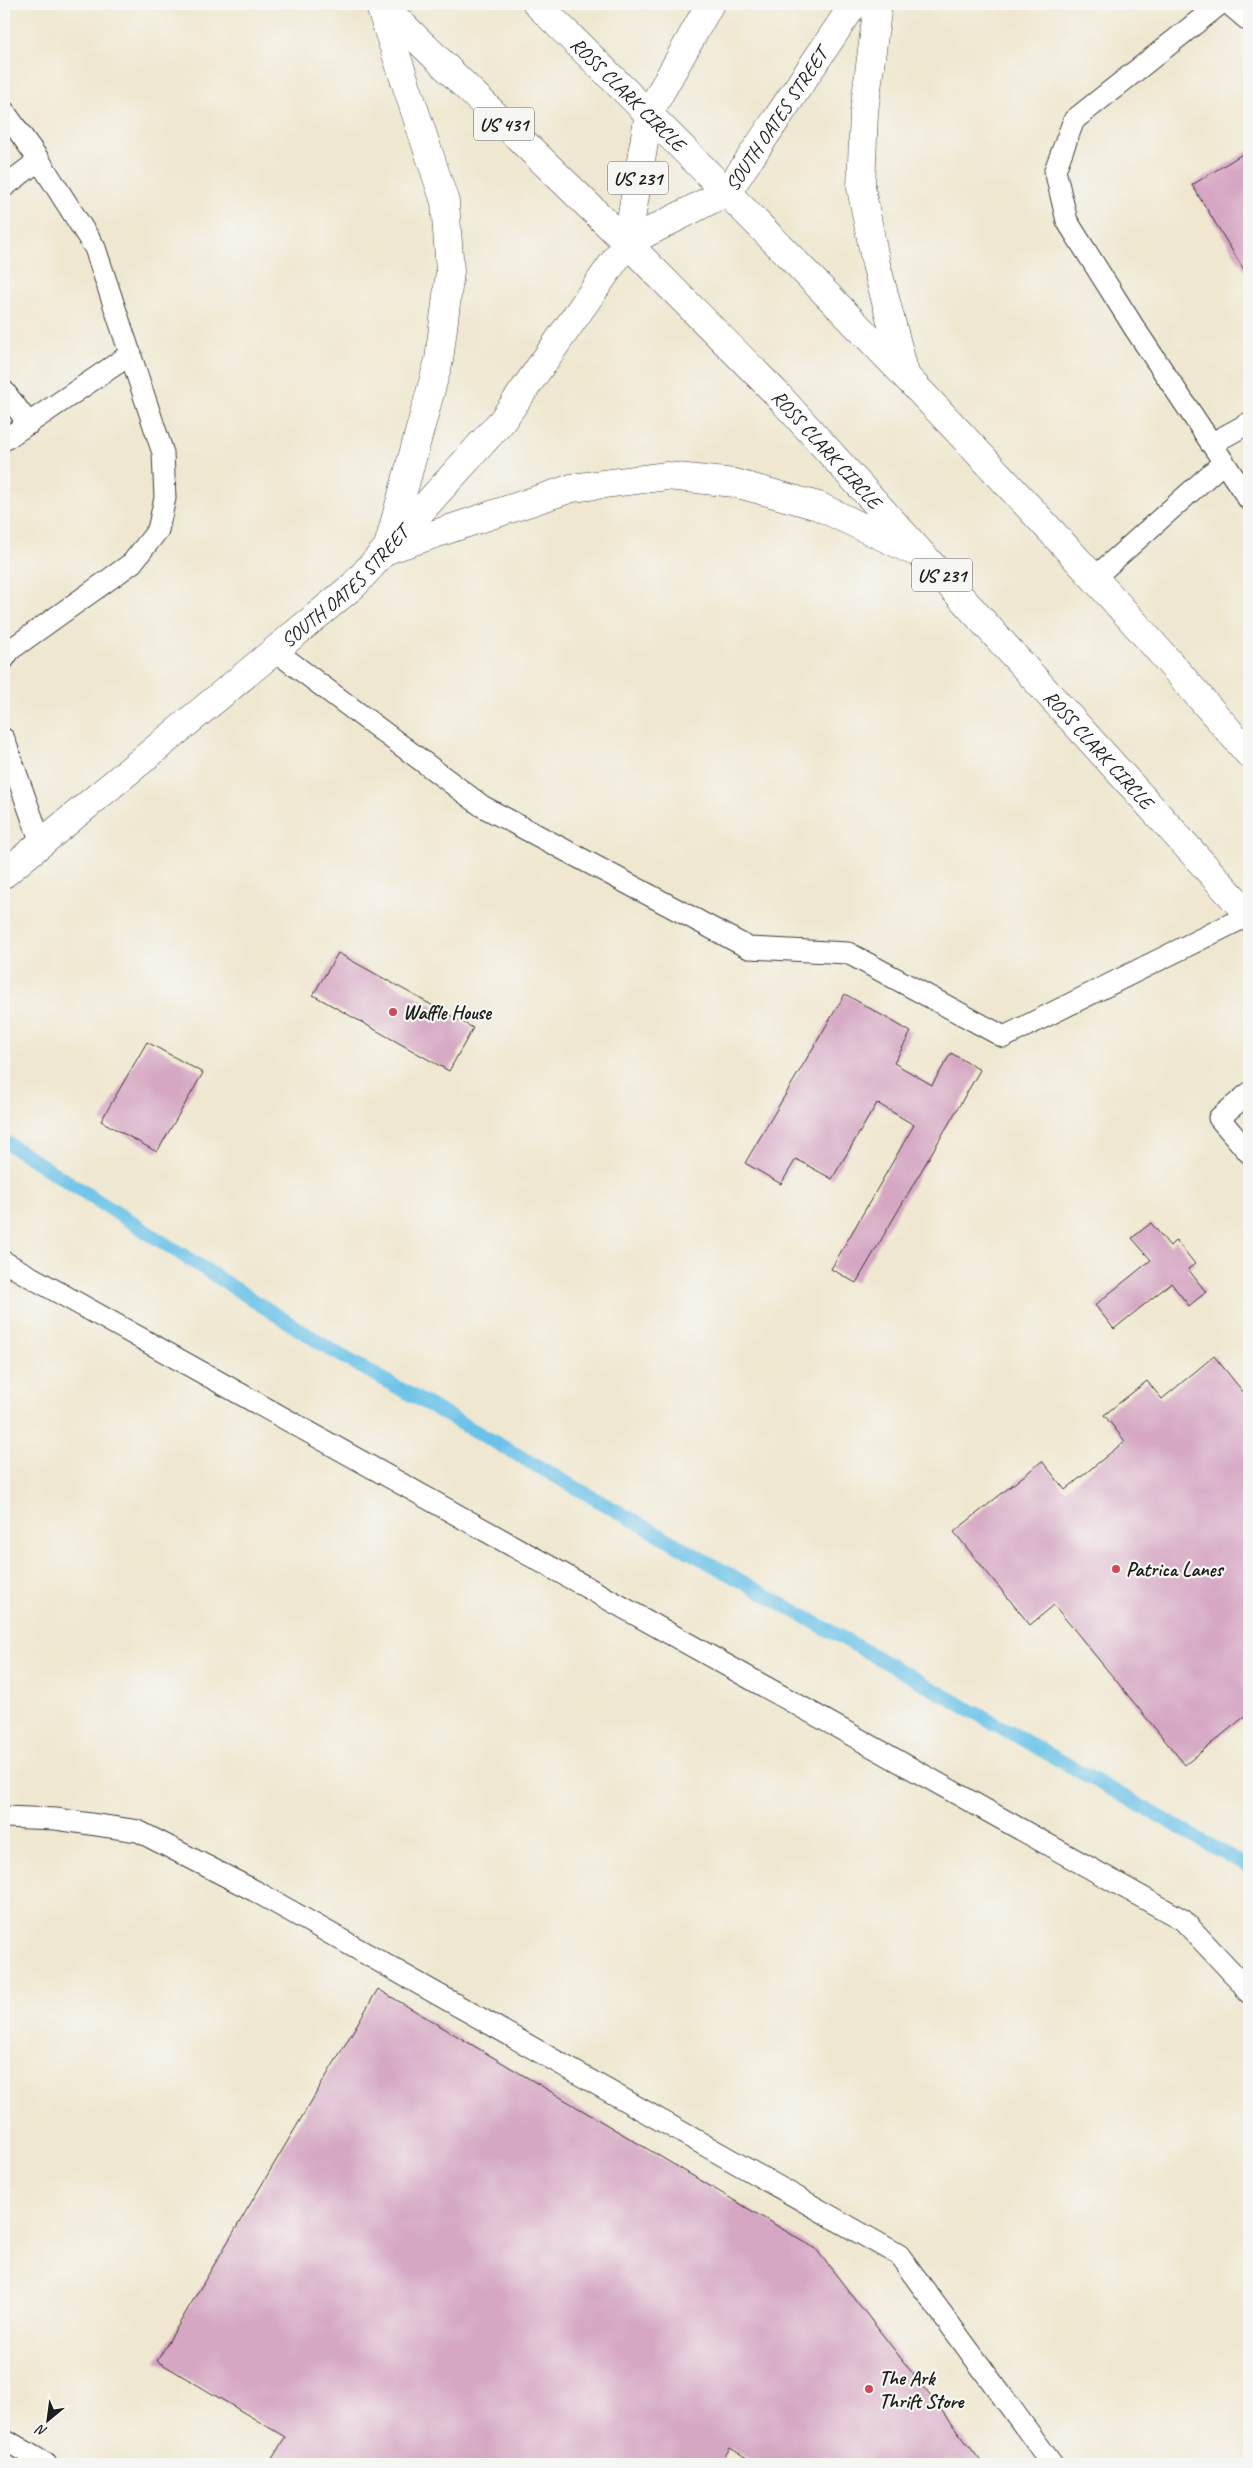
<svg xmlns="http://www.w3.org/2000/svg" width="1253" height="2468" font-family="Caveat,sans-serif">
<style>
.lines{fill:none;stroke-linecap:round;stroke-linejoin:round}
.stream{stroke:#6ac2e8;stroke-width:14}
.building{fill:#d6a7c3}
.lane-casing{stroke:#3c3a37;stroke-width:23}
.primary-casing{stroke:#3c3a37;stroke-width:29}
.highway-casing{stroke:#3c3a37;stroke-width:29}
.lane{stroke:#fff;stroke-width:21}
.primary{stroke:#fff;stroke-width:28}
.highway{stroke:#fff;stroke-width:28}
.poi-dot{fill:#d1495b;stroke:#f6f6f2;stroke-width:2}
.labels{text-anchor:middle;stroke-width:4.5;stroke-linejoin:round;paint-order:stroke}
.shield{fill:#f6f6f2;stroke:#5d5d5c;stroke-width:1}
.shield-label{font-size:19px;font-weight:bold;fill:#1c1c1c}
.street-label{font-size:20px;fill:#1c1c1c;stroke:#f6f6f2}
.poi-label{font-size:20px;font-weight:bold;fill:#1c1c1c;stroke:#f6f6f2;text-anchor:start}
</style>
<rect width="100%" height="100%" fill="#f6f6f2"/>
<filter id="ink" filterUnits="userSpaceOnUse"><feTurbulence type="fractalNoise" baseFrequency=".02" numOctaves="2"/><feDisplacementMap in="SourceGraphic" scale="10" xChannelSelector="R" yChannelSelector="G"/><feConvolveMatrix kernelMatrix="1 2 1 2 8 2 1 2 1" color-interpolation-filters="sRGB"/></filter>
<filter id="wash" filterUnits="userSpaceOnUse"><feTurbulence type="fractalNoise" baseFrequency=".0096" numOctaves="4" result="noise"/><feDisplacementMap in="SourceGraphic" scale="20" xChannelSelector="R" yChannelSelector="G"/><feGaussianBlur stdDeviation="1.12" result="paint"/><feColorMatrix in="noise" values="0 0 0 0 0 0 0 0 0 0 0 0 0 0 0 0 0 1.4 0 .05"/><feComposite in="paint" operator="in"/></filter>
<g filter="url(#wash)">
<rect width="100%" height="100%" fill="#efe7cf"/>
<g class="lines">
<path class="stream" d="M4,1141L333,1351L1249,1867"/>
</g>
<g id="blocks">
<path class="building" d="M1249,150V278L1192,185Z
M338,953L473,1028L449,1071L313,995Z
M845,994L911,1032L894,1063L932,1085L951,1053L980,1070L856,1283L831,1269L914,1125L877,1103L832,1179L796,1159L781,1184L745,1163Z
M147,1042L203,1073L157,1152L101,1121Z
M1151,1223L1170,1246L1176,1240L1195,1264L1188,1269L1206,1292L1189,1306L1171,1283L1114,1329L1095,1305L1151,1260L1132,1238Z
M1214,1356L1249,1399V1713L1185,1765L1054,1605L1030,1625L954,1532L1042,1461L1065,1490L1125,1441L1104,1415L1147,1381L1162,1399Z
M378,1989L816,2249L983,2464H752L747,2458L730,2448L720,2464H269L285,2437L157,2361Z"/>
</g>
</g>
<g filter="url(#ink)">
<use href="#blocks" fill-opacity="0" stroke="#3c3a37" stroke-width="1"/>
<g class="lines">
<g class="lane-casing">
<path id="lane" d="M1220,4L1074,120L1055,170L1067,221L1135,329L1249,500
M1229,4L1249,21
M4,111L39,160L95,248L163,453L165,498L158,530L132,563L10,650L4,659
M4,187L39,160
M4,391L29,424
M4,440L131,354
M1211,444L1249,423
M1094,578L1224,462
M274,650L482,806L749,948L848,953L1004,1037L1249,915
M4,739L41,843
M1249,1093L1219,1118L1249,1153
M4,1262L1183,1920L1241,1982L1249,1993
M4,1817L56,1819L138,1831L255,1891L899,2255L1052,2464
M4,2439L46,2464"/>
</g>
<g class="primary-casing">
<g id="primary">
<path id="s1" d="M4,874L354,585L502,421L627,243"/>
</g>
</g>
<g class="highway-casing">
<g id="highway">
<path id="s2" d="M381,4L627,243L775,392L1249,915"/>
<path id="s3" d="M537,4C727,190 915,381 1094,578C1147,636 1198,695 1249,754"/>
<path d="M878,4L864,112L861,188L876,264L905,374"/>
<path d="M380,6L445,202L450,271L439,360L387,550"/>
<path id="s4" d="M627,243L728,191L854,4"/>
<path d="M627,243L649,113L710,4"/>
<path d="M387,550L572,488L667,476L735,483L818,506L913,551"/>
</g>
</g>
<use href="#lane" class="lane"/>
<use href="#primary" class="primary"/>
<use href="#highway" class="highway"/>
</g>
</g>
<g class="poi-dot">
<circle cx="393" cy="1012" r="5"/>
<circle cx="1116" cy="1569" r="5"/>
<circle cx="869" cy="2389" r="5"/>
</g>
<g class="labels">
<g class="shield">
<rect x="474" y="107.5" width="60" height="33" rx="4"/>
<rect x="608" y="161.5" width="60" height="33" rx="4"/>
<rect x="912" y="558.5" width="60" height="33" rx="4"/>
</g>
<g class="shield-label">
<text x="504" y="131">US 431</text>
<text x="638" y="185">US 231</text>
<text x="942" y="582">US 231</text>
</g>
<g class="street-label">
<text dy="7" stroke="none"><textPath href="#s3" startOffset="128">ROSS CLARK CIRCLE</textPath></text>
<text dy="7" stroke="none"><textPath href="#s4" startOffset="200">SOUTH OATES STREET</textPath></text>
<text dy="7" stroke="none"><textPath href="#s2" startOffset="630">ROSS CLARK CIRCLE</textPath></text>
<text dy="7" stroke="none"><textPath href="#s1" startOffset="446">SOUTH OATES STREET</textPath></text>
<text dy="7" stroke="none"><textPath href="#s2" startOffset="1035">ROSS CLARK CIRCLE</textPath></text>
</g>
<g class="poi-label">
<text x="403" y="1019">Waffle House</text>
<text x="1126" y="1576">Patrica Lanes</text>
<text x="879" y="2385">The Ark<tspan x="879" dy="23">Thrift Store</tspan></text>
</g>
</g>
<rect width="1253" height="2468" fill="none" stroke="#f6f6f2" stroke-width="20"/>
<g transform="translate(48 2420) rotate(209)" stroke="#f6f6f2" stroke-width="4" paint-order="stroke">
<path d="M0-4L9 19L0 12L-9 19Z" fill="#1c1c1c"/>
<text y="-8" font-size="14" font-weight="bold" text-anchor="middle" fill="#1c1c1c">N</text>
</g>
</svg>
